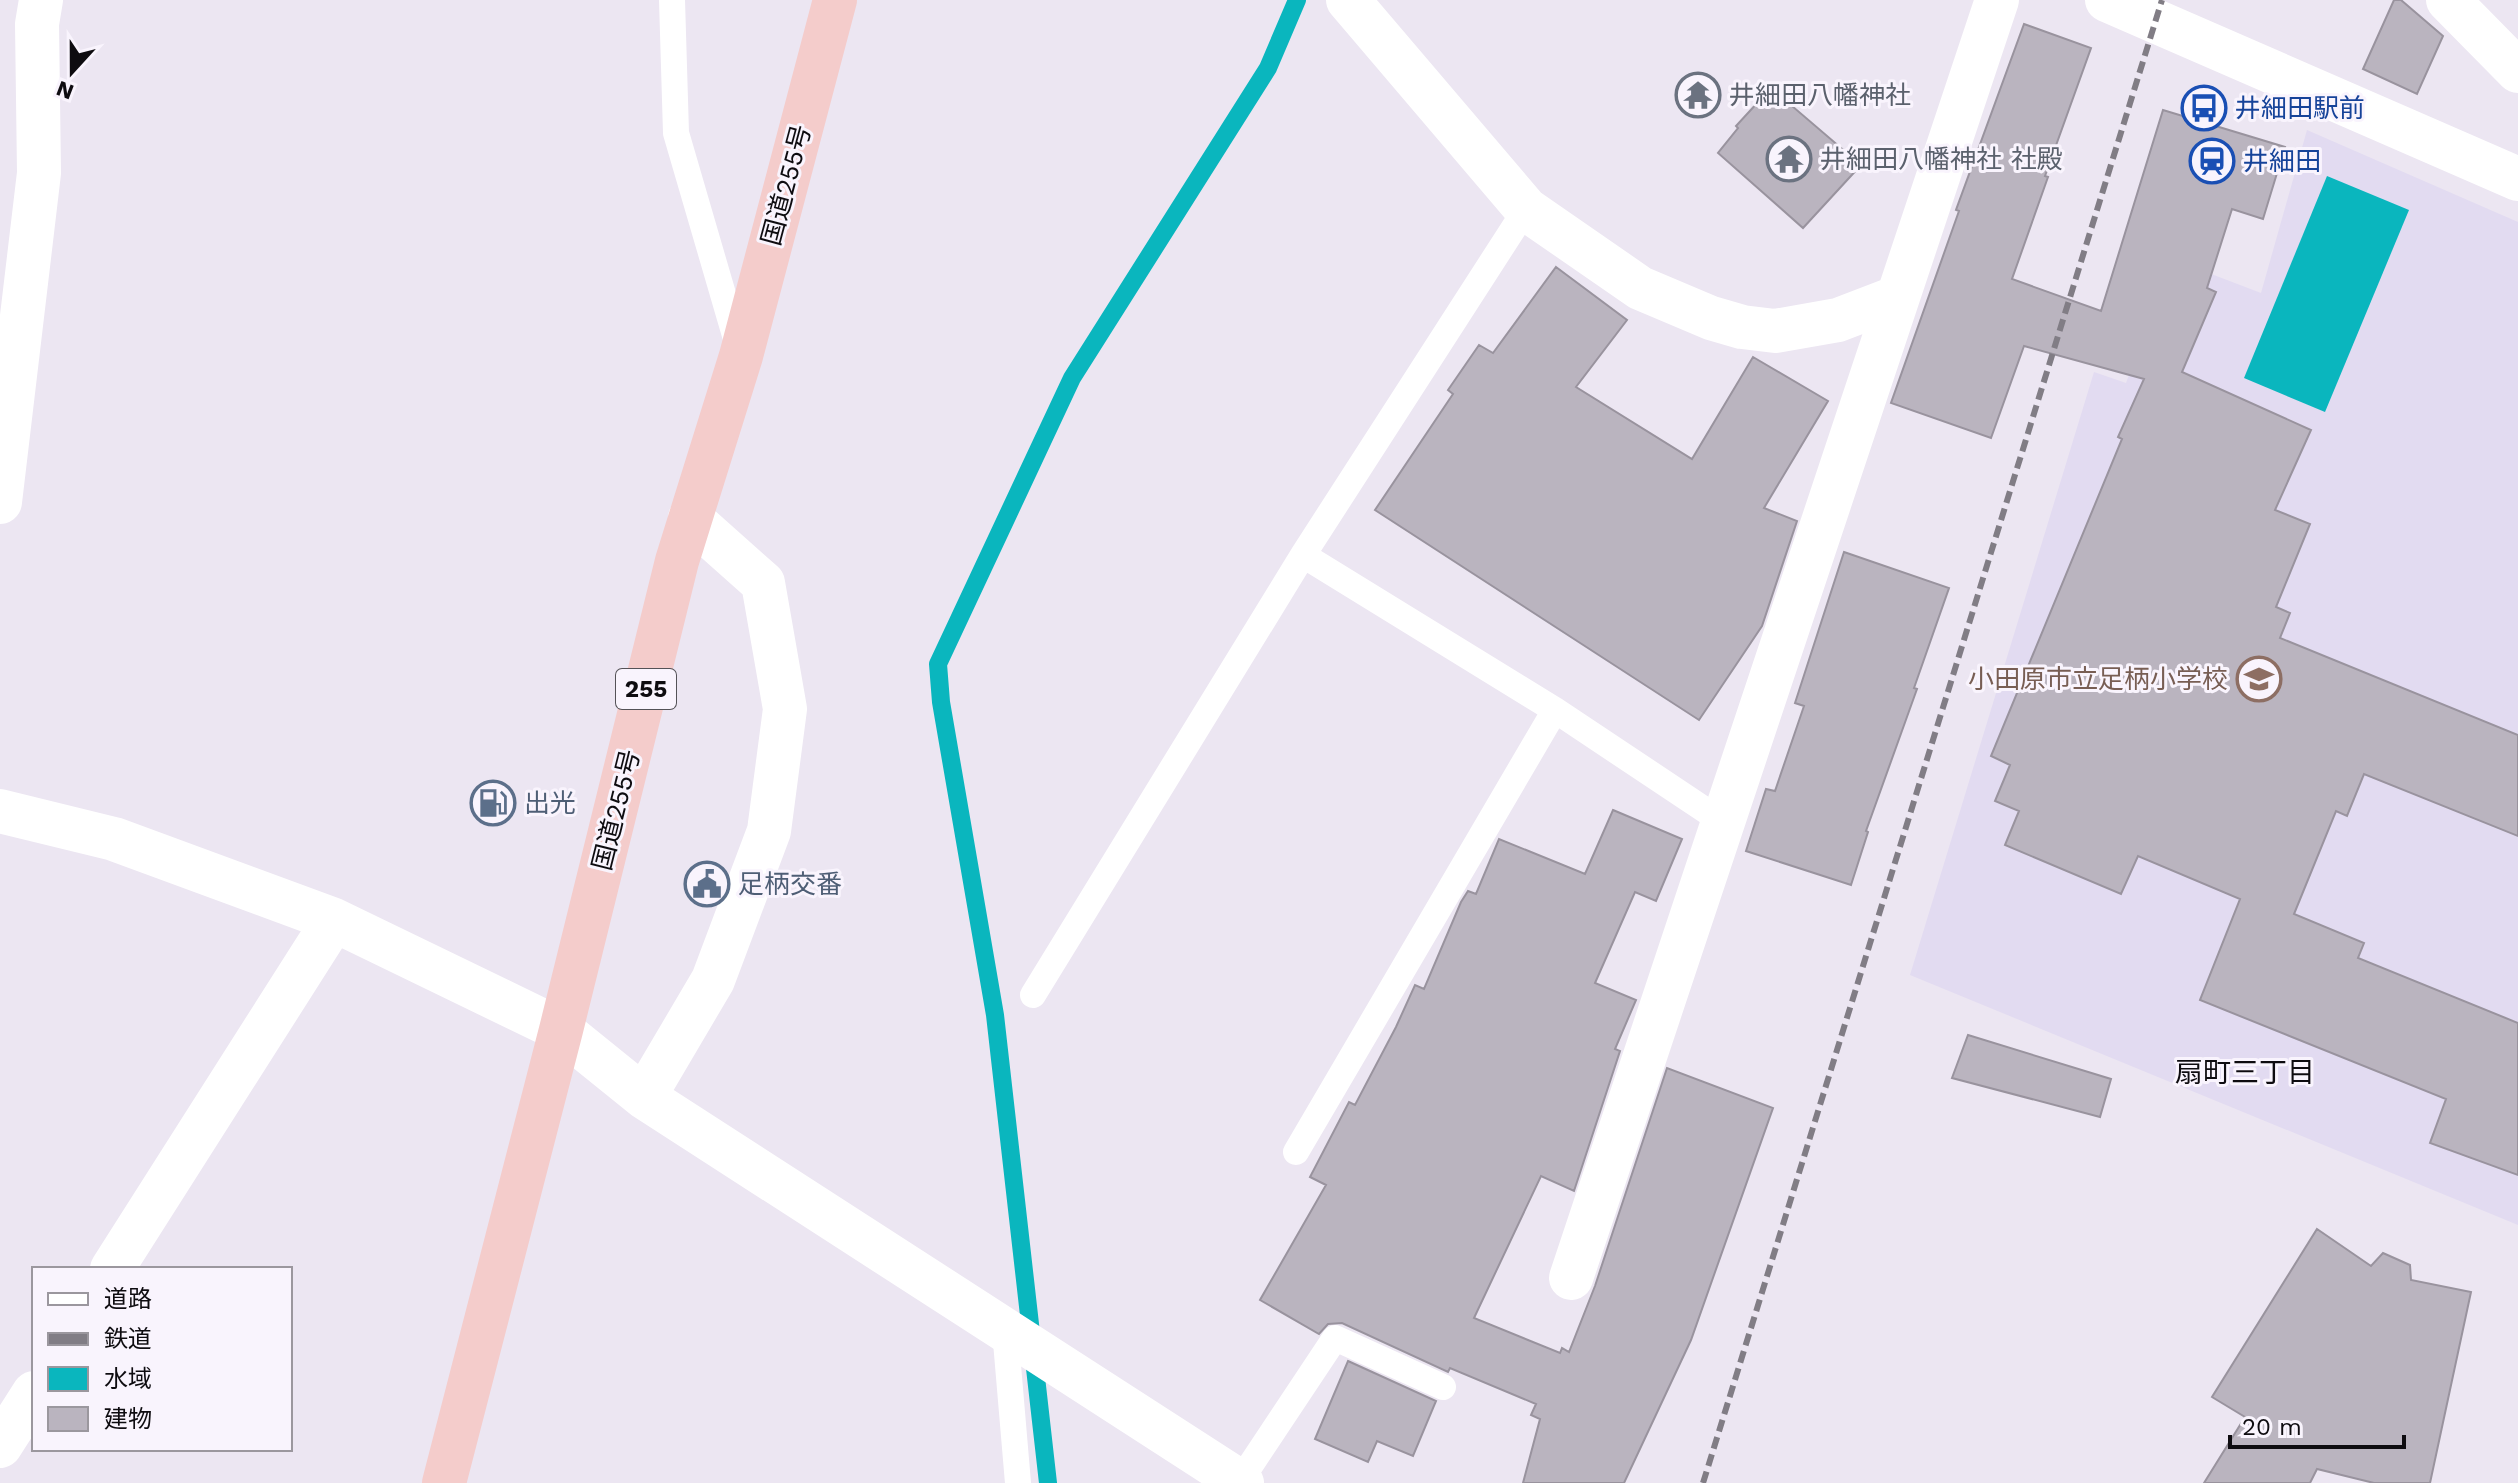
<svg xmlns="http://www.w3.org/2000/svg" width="2518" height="1483" font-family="'Work Sans','Noto Sans JP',sans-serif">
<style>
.education{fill:#e2dbf1}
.water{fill:#0ab6be}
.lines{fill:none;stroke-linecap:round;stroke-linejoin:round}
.stream{stroke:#0ab6be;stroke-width:18}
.building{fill:#bab4bf;stroke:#99939e;stroke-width:2}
.service{stroke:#fff;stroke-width:26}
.minor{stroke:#fff;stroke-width:44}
.tertiary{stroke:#fff;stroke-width:44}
.trunk{stroke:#f4cccb;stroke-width:44}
.rail{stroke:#817d85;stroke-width:6;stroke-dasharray:12 6;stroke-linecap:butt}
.labels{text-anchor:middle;stroke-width:6;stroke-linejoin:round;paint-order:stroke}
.shield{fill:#f9f4fd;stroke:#545257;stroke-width:2}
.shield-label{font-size:24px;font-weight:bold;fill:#0e0c10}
.worship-label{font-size:26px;fill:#5b616d;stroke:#f9f4fd;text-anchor:start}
.transit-label{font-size:26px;fill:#164399;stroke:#f9f4fd;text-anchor:start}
.street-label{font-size:26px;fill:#0e0c10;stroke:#f9f4fd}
.education-label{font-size:26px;fill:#785e54;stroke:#f9f4fd;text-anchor:end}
.service-label{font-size:26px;fill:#4e5e75;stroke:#f9f4fd;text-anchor:start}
.neighbourhood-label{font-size:28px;fill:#0e0c10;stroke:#f9f4fd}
</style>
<rect width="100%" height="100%" fill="#ece6f2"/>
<path class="education" d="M2307,130L2518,222V1225L1910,975L2094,372L2126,383L2172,259L2261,293Z"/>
<path class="water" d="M2327,176L2409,210L2325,412L2244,378Z"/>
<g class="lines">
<path class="stream" d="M1048,1483L995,1015L941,702L938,664L1072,378L1268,68L1297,0"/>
</g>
<path class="building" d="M2394,0H2401L2443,36L2417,94L2363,69Z
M2024,24L2091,48L2045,176L2048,177L2012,279L2101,311L2163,110L2285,147L2263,219L2232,209L2207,288L2216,292L2182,372L2311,430L2275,510L2310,524L2276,607L2290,613L2280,638L2518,735V836L2364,774L2347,816L2336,811L2294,914L2364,943L2358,958L2518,1023V1175L2430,1143L2446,1099L2200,1000L2240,899L2138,856L2121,894L2005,845L2019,811L1995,801L2010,765L1991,756L2122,439L2118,437L2144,379L2024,346L1991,438L1891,403L1959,211L1956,210Z
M1771,88L1861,165L1803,228L1718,153L1738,128L1736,126Z
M1556,267L1627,320L1576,387L1692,459L1753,357L1828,401L1764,508L1797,521L1762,626L1699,720L1375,510L1453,394L1448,390L1479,345L1493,353Z
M1844,552L1949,588L1914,688L1917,689L1866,831L1868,832L1851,885L1746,851L1766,789L1775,791L1804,706L1795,703Z
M1613,810L1682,839L1656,901L1635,892L1595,983L1636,1000L1615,1049L1620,1051L1574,1191L1541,1176L1474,1318L1560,1353L1562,1348L1569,1352L1595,1286L1667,1068L1773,1108L1691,1340L1624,1483H1523L1540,1419L1531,1415L1536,1404L1450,1368L1448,1372L1342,1323L1328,1324L1319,1334L1260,1300L1326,1185L1310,1177L1349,1102L1355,1105L1396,1027L1415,985L1424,989L1461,902L1468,891L1476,894L1499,839L1585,874Z
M1968,1035L2111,1079L2100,1117L1952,1078Z
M2317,1229L2371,1266L2383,1253L2410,1265L2411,1280L2471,1292L2430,1483H2374L2317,1469L2310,1483H2204L2245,1417L2212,1397Z
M1348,1361L1436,1401L1413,1456L1377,1441L1368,1462L1315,1439Z"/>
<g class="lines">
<path class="service" d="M672,0L676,133L739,349
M1303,555L1555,710L1723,822
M1033,995L1303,555L1526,209
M1296,1152L1555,710
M1005,1330L1018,1483
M1240,1481L1335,1338L1443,1387"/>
<path class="minor" d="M1348,0L1526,209L1640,288L1711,318L1742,327L1775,331L1838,320L1898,297
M2448,0L2518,71
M0,502L39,173L37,24L41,0
M0,811L114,839L334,920L561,1030L644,1097L1242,1483
M644,1097L713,980L769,831L785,709L763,583L690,518
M112,1269L334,920
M1571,1278L1997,0
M0,1446L34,1393"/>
<path class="tertiary" d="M2107,0L2518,179"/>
<path class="trunk" d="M444,1483L561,1030L677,561L741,356L835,0"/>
<path class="rail" d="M1703,1483L2162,0"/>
</g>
<defs>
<g id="temple-ring" transform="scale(2.3)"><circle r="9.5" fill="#f9f4fd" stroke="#6b7280" stroke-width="1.5"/><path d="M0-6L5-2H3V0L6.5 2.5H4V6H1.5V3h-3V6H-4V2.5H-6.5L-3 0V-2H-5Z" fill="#6b7280"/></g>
<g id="bus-ring" transform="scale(2.3)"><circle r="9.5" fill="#f9f4fd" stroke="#1a4fb4" stroke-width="1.5"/><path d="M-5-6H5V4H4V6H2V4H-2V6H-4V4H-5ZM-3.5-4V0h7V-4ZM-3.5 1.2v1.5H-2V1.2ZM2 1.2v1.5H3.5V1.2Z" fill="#1a4fb4"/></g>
<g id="station-ring" transform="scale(2.3)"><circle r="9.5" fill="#f9f4fd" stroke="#1a4fb4" stroke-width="1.5"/><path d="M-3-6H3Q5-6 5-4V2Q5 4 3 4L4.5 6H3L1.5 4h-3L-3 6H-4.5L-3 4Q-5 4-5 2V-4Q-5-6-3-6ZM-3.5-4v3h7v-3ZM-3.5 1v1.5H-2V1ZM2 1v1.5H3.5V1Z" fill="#1a4fb4"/></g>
<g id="school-ring" transform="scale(2.3)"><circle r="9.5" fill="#f9f4fd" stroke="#8d6e63" stroke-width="1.5"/><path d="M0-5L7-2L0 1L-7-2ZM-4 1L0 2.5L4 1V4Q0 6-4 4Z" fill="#8d6e63"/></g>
<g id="fuel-ring" transform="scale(2.3)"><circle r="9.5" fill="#f9f4fd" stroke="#5c6f8a" stroke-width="1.5"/><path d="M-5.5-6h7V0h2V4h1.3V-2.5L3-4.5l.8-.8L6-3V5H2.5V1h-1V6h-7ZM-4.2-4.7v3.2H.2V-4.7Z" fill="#5c6f8a"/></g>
<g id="civic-ring" transform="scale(2.3)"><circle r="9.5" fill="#f9f4fd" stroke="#5c6f8a" stroke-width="1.5"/><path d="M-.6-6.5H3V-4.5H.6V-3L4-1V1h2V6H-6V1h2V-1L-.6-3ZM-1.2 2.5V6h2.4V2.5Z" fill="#5c6f8a"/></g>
</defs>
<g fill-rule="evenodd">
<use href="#temple-ring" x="1698" y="95"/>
<use href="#bus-ring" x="2204" y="108"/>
<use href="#temple-ring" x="1789" y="159"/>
<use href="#station-ring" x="2212" y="161"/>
<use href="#school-ring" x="2259" y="679"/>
<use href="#fuel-ring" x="493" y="803"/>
<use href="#civic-ring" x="707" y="884"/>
</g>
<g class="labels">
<rect class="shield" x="616" y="669" width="60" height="40" rx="6"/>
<g class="shield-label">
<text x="646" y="697">255</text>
</g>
<g class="worship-label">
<text x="1729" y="104">井細田八幡神社</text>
<text x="1820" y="168">井細田八幡神社 社殿</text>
</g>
<g class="transit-label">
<text x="2235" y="117">井細田駅前</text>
<text x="2243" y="170">井細田</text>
</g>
<g class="street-label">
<text transform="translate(786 185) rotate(-75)" y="9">国道255号</text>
<text transform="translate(616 810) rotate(-76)" y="9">国道255号</text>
</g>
<g class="education-label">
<text x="2228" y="688">小田原市立足柄小学校</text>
</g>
<g class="service-label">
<text x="524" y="812">出光</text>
<text x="738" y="893">足柄交番</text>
</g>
<g class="neighbourhood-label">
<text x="2245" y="1082">扇町三丁目</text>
</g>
</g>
<rect x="32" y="1267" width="260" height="184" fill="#f9f4fd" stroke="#9b979e" stroke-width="2"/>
<rect x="48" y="1293" width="40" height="12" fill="#ffffff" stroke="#9b979e" stroke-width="2"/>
<text x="104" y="1307" font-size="24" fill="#0e0c10">道路</text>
<rect x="48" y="1333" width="40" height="12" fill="#817d85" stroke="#9b979e" stroke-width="2"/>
<text x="104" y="1347" font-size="24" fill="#0e0c10">鉄道</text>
<rect x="48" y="1367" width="40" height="24" fill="#0ab6be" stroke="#9b979e" stroke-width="2"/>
<text x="104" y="1387" font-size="24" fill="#0e0c10">水域</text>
<rect x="48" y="1407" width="40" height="24" fill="#bab4bf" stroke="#9b979e" stroke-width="2"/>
<text x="104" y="1427" font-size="24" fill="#0e0c10">建物</text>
<g transform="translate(72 72) rotate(201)" stroke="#f9f4fd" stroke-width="6" paint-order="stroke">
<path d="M0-6L14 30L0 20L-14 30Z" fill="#0e0c10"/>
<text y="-12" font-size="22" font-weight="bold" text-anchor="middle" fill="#0e0c10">N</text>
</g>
<path d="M2230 1435v12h174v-12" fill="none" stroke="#0e0c10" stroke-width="4"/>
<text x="2242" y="1435" font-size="24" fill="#0e0c10" stroke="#f9f4fd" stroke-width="6" paint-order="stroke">20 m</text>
</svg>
